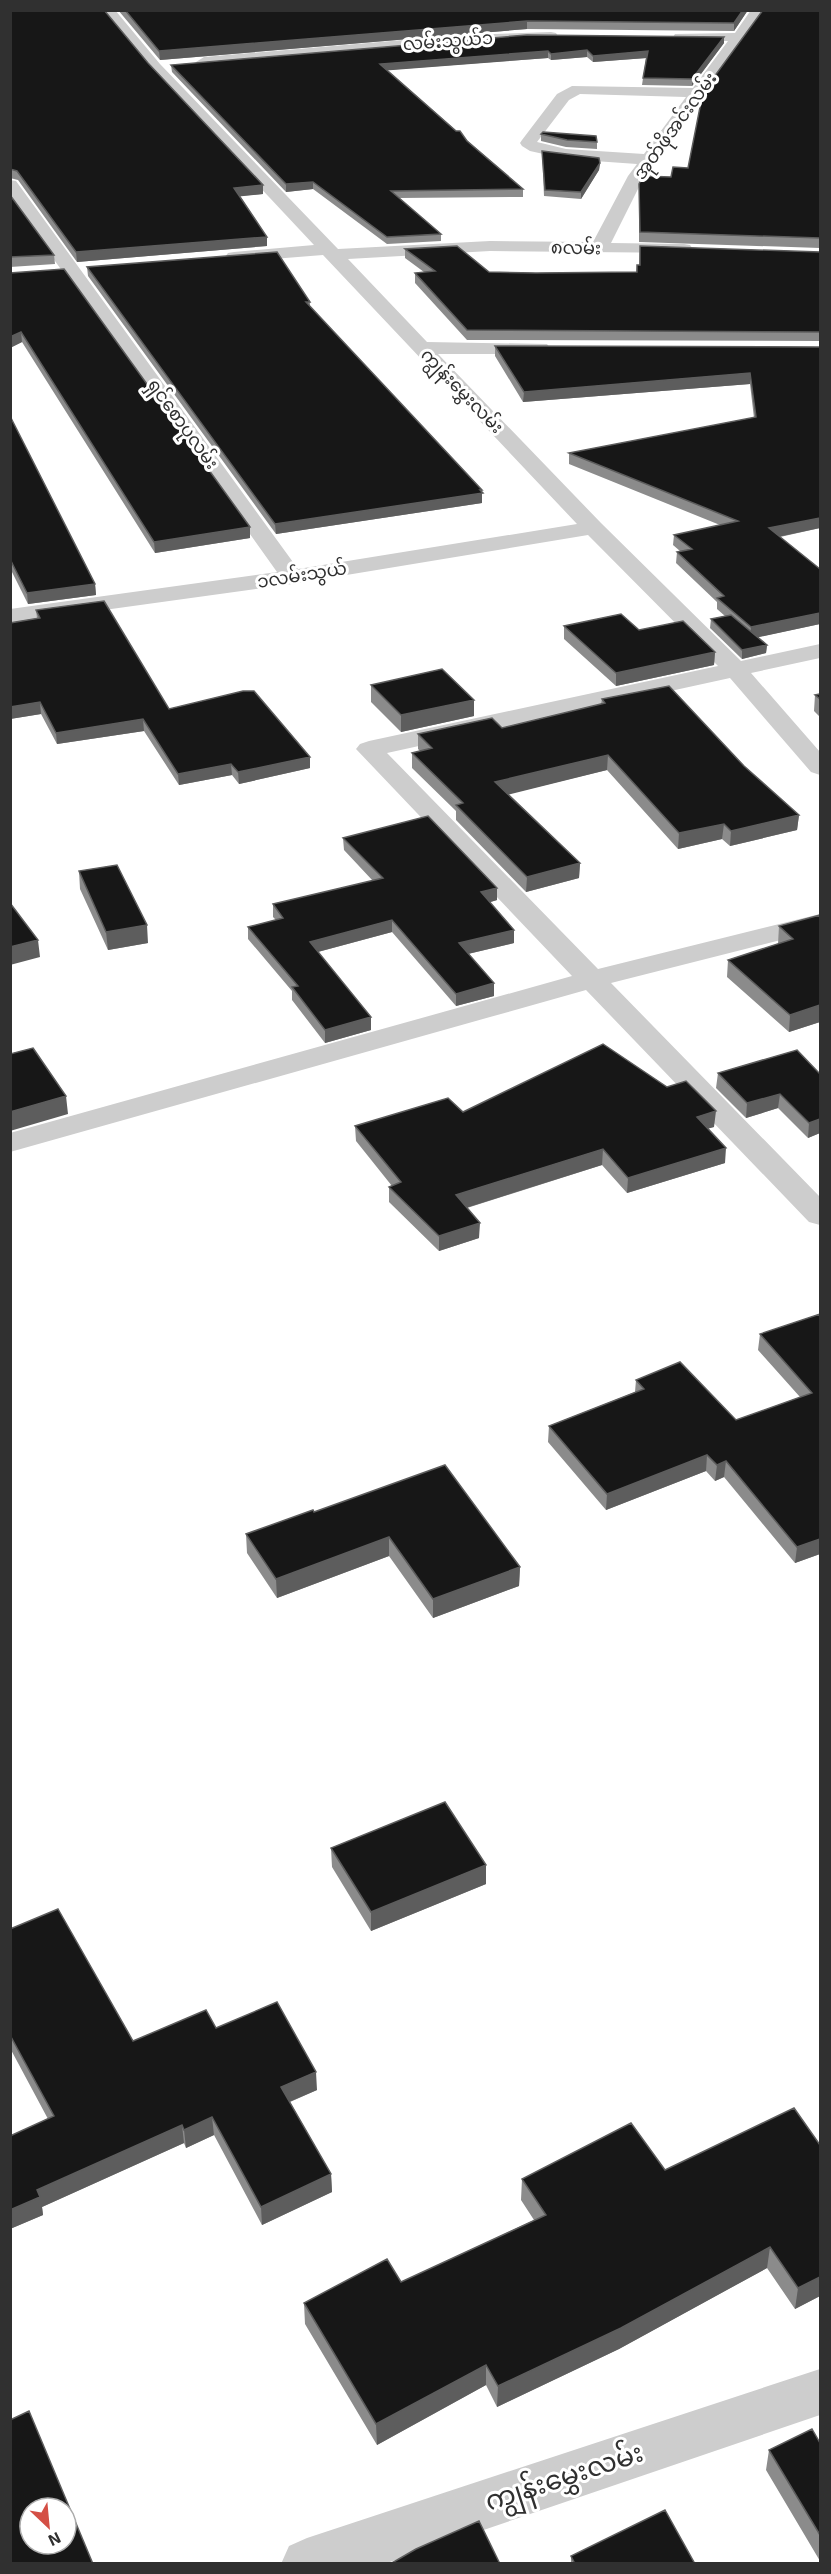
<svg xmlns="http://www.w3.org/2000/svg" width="831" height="2574" font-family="'Exo 2','Noto Sans Myanmar',sans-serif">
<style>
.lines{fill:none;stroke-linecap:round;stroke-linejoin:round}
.minor{fill:#cdcdcd;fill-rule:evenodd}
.wall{fill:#8b8b8b}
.shaded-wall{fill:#5d5d5d}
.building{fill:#171717;stroke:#5d5d5d;stroke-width:1.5;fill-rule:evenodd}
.labels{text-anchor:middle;stroke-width:6;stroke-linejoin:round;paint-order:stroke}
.far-street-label{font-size:18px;fill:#303030;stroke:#fff}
.near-street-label{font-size:27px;fill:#303030;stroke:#fff}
</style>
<rect width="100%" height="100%" fill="#fff"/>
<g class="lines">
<path class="minor" d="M100,10H115L160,64L338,249L490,241L593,242L628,176L637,164L566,159L530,151L522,146L520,143L522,140L557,94L572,86L693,88L728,41H680L673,37L675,34L735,33L751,10H766L644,177L611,243L684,244L690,245L693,249L690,253L490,251L348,259L427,342L547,344L550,348L547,352L540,354H438L601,523L741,661L820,644V658L751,673L820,752V775L811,772L730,678L387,753L598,969L820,914V930L611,983L820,1197V1225L809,1222L586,990L10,1152V1133L572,976L356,749L360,744L369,741L718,666L588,535L292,584L10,623V609L277,572L10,198V180L16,181L298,569L577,524L323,255L234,262L228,261L225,257L228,253L234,252L314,245L150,70ZM580,94L686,97L644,154L566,149L537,142L569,100Z
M551,32L556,33L558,36L556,39L462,43L204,67L196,62L204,57L462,35Z
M820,2369V2415L384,2564H281L289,2546L307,2538Z"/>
</g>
<path class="wall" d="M10,10L148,63L263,194L240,196L267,237V246L77,262L18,180L10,178Z
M118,10H748L734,31L527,29L160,60Z
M820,10V248L639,242V184L671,177L688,168Z
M724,37V43L692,86L642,85L646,58L593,62L587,57L551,60L548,58L387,70L523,189V197L399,198L441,234V241L387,244L313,189L286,192L172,72L171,65Z
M541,134L597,142V149L566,147L541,141Z
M542,151L600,163L599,170L581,199L544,196Z
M10,195L54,255L55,264L10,267Z
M640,246L820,252V341L467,340L415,283V273L424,272L405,258V249L489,272L536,273L636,272L637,265H639Z
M87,267L310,302V307L482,490V503L276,534L88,276Z
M10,273L250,538L155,553L22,342L10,348Z
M495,346L820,347V528L780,537L820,569V624L758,637L767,645L766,653L742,659L710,628L711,619L725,616L717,609V602L676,563L677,552L680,551L673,545L674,535L720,525L569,464V453L754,418L750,384L523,402L495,356Z
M10,416L95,584L96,595L28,604L10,568Z
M36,610L169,709L310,768L239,784L232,775L179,785L144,731L57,744L41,714L10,719V623L37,618Z
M564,626L639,630L715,652L714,665L616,686L564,639Z
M371,685L474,716L401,732L371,702Z
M820,694V717L814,711L815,695Z
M602,699L744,766L799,815L797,830L730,846L722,839L678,849L607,770L508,794L580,863L579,878L526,892L456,820V811L412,768V753L420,751L418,749V734L502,728L601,704Z
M343,838L497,900L490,902L514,930V943L468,954L494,983V996L456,1006L392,932L318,952L371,1030L325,1043L292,1000V991L248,939V927L276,920L273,917V904L373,881L344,850Z
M79,871L148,943L108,950L80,889Z
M820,915V1022L789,1032L727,977L728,960L778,944L779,926Z
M718,1073L820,1074V1133L808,1138L778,1108L746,1118L716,1088Z
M463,1112L714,1127L708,1128L725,1163L627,1193L602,1165L467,1208L479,1238L439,1251L389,1202V1187L392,1186L356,1141L355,1126Z
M820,1314V1554L795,1563L724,1477L715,1481L706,1471L606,1510L548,1442L549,1426L635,1392L636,1380L736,1420L800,1397L758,1350L760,1334Z
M314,1512L520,1567L519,1586L433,1618L389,1556L277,1598L247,1553L246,1534Z
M331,1848L486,1884L371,1931L332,1867Z
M10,1929L133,2041L216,2028L317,2090L290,2102L331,2174L332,2192L262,2225L214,2135L186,2148L184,2143L42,2207L43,2215L10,2229V2136L48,2119L10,2048Z
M820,2145V2296L795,2309L767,2268L619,2349L497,2407L486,2385L377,2445L305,2324L304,2303L401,2282L534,2220L521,2200L522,2179L665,2170Z
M820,2443V2561L766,2470L769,2450Z
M571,2556L695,2564H571Z"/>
<path class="shaded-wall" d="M743,10H748L734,31V23Z
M527,21V29L160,60L159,51Z
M724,37V43L692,86V79Z
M587,50V57L551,60V54Z
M548,51V58L380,71V64Z
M648,51L647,58L593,62V56Z
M600,163L599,170L581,199V192Z
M313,182V189L286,192V184Z
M263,185V194L234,197V188Z
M267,237V246L77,262L76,252Z
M21,332L22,342L10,348V337Z
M750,373V384L523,402L524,392Z
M482,490V503L276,534L275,524Z
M820,518V528L768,539L769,528Z
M250,527V538L155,553L154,542Z
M95,584L96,595L28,604L27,593Z
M820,613V624L750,639L751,627Z
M767,645L766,653L742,659V650Z
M715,652L714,665L616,686V673Z
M474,700V716L401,732V715Z
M40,702L41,714L10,719V707Z
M143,719L144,731L57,744L56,733Z
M608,755L607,770L495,798V782Z
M310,757V768L239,784L238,772Z
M231,764L232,775L179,785L178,774Z
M799,815L797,830L730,846L731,831Z
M724,824L722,839L678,849L679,833Z
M580,863L579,878L526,892L527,877Z
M497,888V900L481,905V892Z
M392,920V932L310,954V942Z
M147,925L148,943L108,950L106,932Z
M514,930V943L459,956V943Z
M38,940L40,957L10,965V947Z
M494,983V996L456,1006V994Z
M820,1005V1022L789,1032L790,1015Z
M371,1017V1030L325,1043V1030Z
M780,1094L778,1108L746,1118L747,1103Z
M66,1096L68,1114L10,1131V1112Z
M716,1111L714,1127L696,1132L697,1117Z
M820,1119V1133L808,1138L809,1123Z
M726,1148L725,1163L627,1193L628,1178Z
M603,1149L602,1165L456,1211V1195Z
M480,1223L479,1238L439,1251V1236Z
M707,1455L706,1471L606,1510L607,1494Z
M726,1461L724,1477L715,1481L717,1465Z
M389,1537V1556L277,1598L276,1579Z
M820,1539V1554L795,1563L797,1547Z
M520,1567L519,1586L433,1618V1599Z
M486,1865V1884L371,1931V1912Z
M316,2072L317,2090L282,2105L281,2087Z
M212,2117L214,2135L186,2148L184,2130Z
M182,2125L184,2143L42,2207L43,2215L10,2229V2210L37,2190Z
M331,2174L332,2192L262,2225L261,2207Z
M770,2247L767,2268L619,2349L497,2407L498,2386Z
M820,2277V2296L795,2309L798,2288Z
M486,2365V2385L377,2445L376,2424Z"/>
<path class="building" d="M10,10H104L148,63L263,185L234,188L267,237L76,252L17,171L10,169Z
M125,10H743L734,23L527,21L159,51Z
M763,10H820V238L640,232L639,184L643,176L671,177L673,167L688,168L703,92Z
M527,35L724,37L692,79L643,78L648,51L593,56L587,50L551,54L548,51L380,64L456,131H460L467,141L523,189L391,191L441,234L387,237L313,182L286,184L171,65Z
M543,132L596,136L597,142L567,140L541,134Z
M542,151L599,158L600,163L581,192L545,190Z
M10,195L54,255L10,257Z
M457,246L489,272L536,273L637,272V265H640V246L820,252V332L467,330L415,273L435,271L405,249Z
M277,252L310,302H306L482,490H480L483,493L275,524L87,267Z
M64,269L250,527L154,542L21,332L10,337V273Z
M495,346L820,347V518L769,528L820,569V613L751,627L717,598L724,596L677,552L692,549L674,535L738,521L569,453L756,417L750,373L524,392Z
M10,416L95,584L27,593L10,559Z
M104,601L169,709L243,691H254L310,757L238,772L231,764L178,774L143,719L56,733L40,702L10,707V623L40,618L36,610Z
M621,614L639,630L683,621L715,652L616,673L564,626Z
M731,615L767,645L742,650L711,619Z
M442,669L474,700L401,715L371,685Z
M669,686L744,766L799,815L731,831L724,824L679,833L608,755L495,782L580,863L527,877L456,805L463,803L412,753L432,748L418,734L492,718L502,728L605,703L602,699Z
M820,694V699L815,695Z
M428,816L497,888L481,892L514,930L459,943L494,983L456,994L392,920L310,942L371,1017L325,1030L292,987L298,986L248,927L283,918L273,904L383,878L343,838Z
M117,865L147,925L106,932L79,871Z
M10,903L38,940L10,947Z
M820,915V1005L790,1015L728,960L793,939L779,926Z
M603,1044L667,1087L686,1081L716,1111L697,1117L726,1148L628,1178L603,1149L456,1195L480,1223L439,1236L389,1187L401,1182L355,1126L448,1098L463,1112Z
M33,1048L66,1096L10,1112V1054Z
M797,1050L820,1074V1119L809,1123L780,1094L747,1103L718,1073Z
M820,1314V1539L797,1547L726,1461L717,1465L707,1455L607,1494L549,1426L644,1389L636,1380L680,1362L736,1420L812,1393L760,1334Z
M445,1465L520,1567L433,1599L389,1537L276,1579L246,1534L313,1510L314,1512Z
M445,1802L486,1865L371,1912L331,1848Z
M58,1909L133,2041L206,2010L216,2028L277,2002L316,2072L281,2087L331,2174L261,2207L212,2117L184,2130L182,2125L37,2190L40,2197L10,2210V2136L54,2116L10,2035V1929Z
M794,2108L820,2145V2277L798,2288L770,2247L621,2328L498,2386L486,2365L376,2424L304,2303L387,2259L401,2282L546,2215L522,2179L631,2123L665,2170Z
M29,2411L93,2564H10V2420ZM30,2508H66V2544H30Z
M812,2429L820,2443V2535L769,2450Z
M665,2510L695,2564H575L571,2556Z
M479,2521L500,2564H390L416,2549Z"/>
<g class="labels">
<g class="far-street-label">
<text transform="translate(448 41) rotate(-4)" y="6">လမ်းသွယ်၁</text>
<text transform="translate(675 126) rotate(-54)" y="6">အုတ်ဖိုအင်းလမ်း</text>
<text transform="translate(576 248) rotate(1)" y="6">၈လမ်း</text>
<text transform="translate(462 391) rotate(46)" y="6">ကျွန်းမွှေးလမ်း</text>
<text transform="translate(183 424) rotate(54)" y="6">ရှင်စောပုလမ်း</text>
<text transform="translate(302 575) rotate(-9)" y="6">၁လမ်းသွယ်</text>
</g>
<g class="near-street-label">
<text transform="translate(564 2477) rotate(-18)" y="9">ကျွန်းမွှေးလမ်း</text>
</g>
</g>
<rect width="831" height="2574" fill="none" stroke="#303030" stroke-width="24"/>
<g transform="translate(48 2526) rotate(154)"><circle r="28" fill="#ffffff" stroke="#acacac" stroke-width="1.5"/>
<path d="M0-4.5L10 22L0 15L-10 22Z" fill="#d44f45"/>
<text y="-9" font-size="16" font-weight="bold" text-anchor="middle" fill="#303030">N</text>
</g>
</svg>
